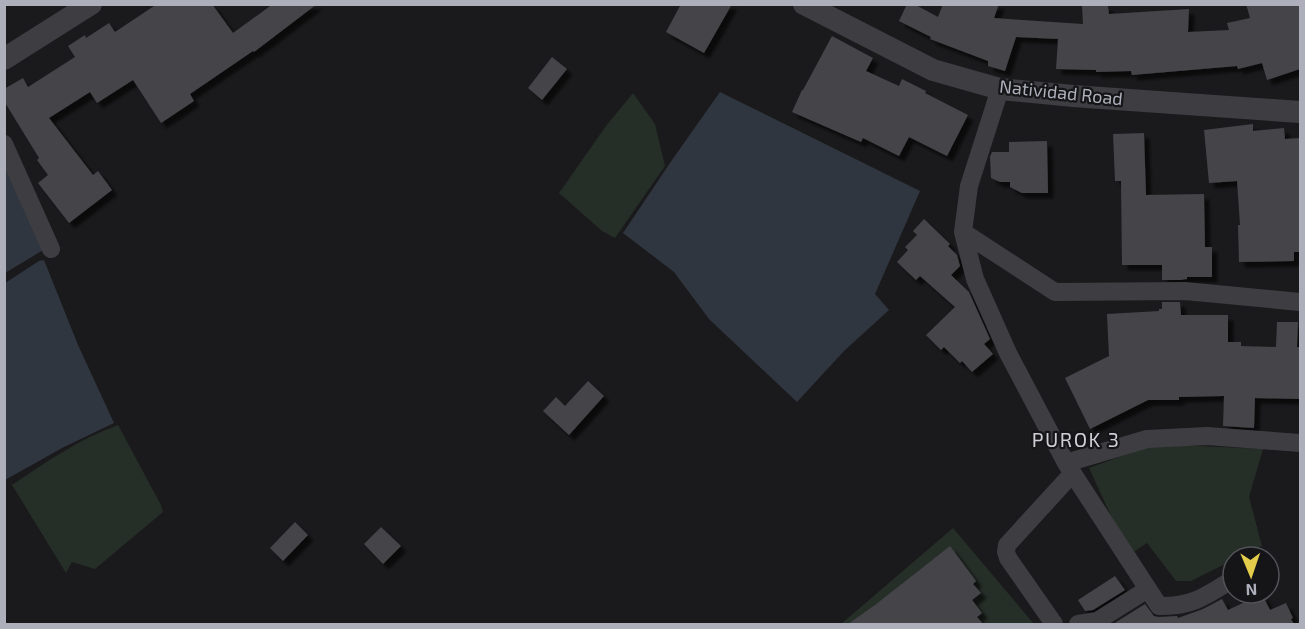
<svg xmlns="http://www.w3.org/2000/svg" width="1305" height="629" font-family="'Exo 2',sans-serif">
<style>
.green{fill:#262e28}
.water{fill:#30363f}
.building{fill:#444449;filter:url(#shadow)}
.lines{fill:none;stroke-linecap:round;stroke-linejoin:round}
.minor{stroke:#3d3d42;stroke-width:18}
.tertiary{stroke:#3d3d42;stroke-width:22}
.labels{text-anchor:middle;stroke-width:4.5;stroke-linejoin:round;paint-order:stroke}
.street-label{font-size:18px;fill:#adafba;stroke:#151517}
.neighbourhood-label{font-size:20px;letter-spacing:1.5px;fill:#cecfd6;stroke:#151517}
</style>
<defs>
<filter id="shadow"><feDropShadow dx="5.5" dy="5.5" stdDeviation="1.5" flood-color="#0009"/></filter>
</defs>
<rect width="100%" height="100%" fill="#1a1a1c"/>
<path class="green" d="M633,93L655,124L665,166L615,238L602,231L559,193L606,126Z
M118,425L161,505L163,512L95,569L72,562L66,573L12,485C46,462 79,439 118,425Z
M1155,444L1263,449L1249,497L1262,546L1239,557H1233V560L1191,581H1176L1147,543L1129,555L1089,468Z
M953,528L1034,624H841Z"/>
<path class="water" d="M720,92L920,191L875,294L889,310L844,351L797,402L709,319L674,272L623,233L672,160Z
M4,151L45,249L5,273H4Z
M44,260L78,345L114,423L64,447L5,480V283L39,261Z"/>
<path class="building" d="M157,4H212L233,33L273,4H317L254,52L253,51L190,94L194,101L161,123L133,80L97,103L90,92L49,118L93,175L98,171L112,190L69,223L38,183L48,175L37,160L39,158L4,101V89L23,78L28,87L75,57L68,46L85,35L86,38L109,23L115,32Z
M681,4H732L704,53L666,32Z
M907,4H914L938,17L943,4H999L994,18L1083,24L1082,6H1108L1109,14L1189,9L1188,32L1229,30L1227,23L1250,18L1246,4H1300V69L1267,80L1262,63L1238,69L1237,66L1132,75L1131,71L1096,72V70L1056,69L1058,39L1016,37L1005,71L988,66V61L930,39L931,37L899,21Z
M832,36L873,58L866,71L899,86L902,79L926,91L925,93L968,115L947,156L909,137L899,156L863,138L861,142L792,112L802,90H803Z
M552,57L567,69L542,100L528,88Z
M1253,124V131L1284,128L1285,139L1300,138V252H1294V261L1239,262L1238,225H1240L1237,181L1209,183L1204,130Z
M1144,133L1146,195L1204,194L1205,247H1212V277H1187V279L1180,280H1162V265H1122L1121,181H1115L1113,134Z
M1047,141L1048,193H1022L1010,187V182H1000L991,178L990,157L992,152H1009V142Z
M924,219L950,244L948,246L957,255L960,266L951,275L969,292L990,339L984,344L993,354L972,372L962,361L960,363L944,347L941,350L926,335L955,307L920,276L916,280L897,262L908,250L905,247L917,235L913,231Z
M1162,302H1180L1181,315H1228V342H1241V346L1276,347L1277,322H1298L1297,347H1300V399L1255,398L1254,428L1223,426L1224,396L1179,397V400H1148L1090,429L1065,378L1109,356L1107,314L1159,311V309H1162Z
M588,381L604,396L569,435L543,411L556,397L565,406Z
M295,522L308,535L283,561L270,548Z
M381,527L401,546L383,564L364,544Z
M950,546L976,581L973,584L981,593L972,600L982,613L977,617L983,624H848L875,605Z
M1115,576L1125,590L1093,610L1085,611L1078,600Z
M1262,594L1270,610L1286,603L1293,618L1291,619L1294,624H1113L1145,604L1154,616L1159,617L1177,616L1178,618L1203,609L1222,599L1228,610Z"/>
<g class="lines">
<path class="minor" d="M1000,89L969,186L963,232L975,279L1008,353L1066,463L1159,606C1192,607 1206,596 1233,579
M4,144L51,249
M963,232L1055,292L1185,291L1300,302
M1066,463L1147,439L1207,436L1300,443
M1054,624L1008,558L1006,552L1007,545L1072,474
M1078,624L1097,621L1148,589"/>
<path class="tertiary" d="M804,4L933,70L1000,89L1073,96L1300,112
M4,59L91,4"/>
</g>
<g class="labels">
<g class="street-label">
<text transform="translate(1061 93) rotate(6)" y="6">Natividad Road</text>
</g>
<g class="neighbourhood-label">
<text x="1076" y="447">PUROK 3</text>
</g>
</g>
<rect width="1305" height="629" fill="none" stroke="#adafba" stroke-width="12"/>
<g transform="translate(1251 575) rotate(178)"><circle r="28" fill="#151517" stroke="#525358" stroke-width="1.5"/>
<path d="M0-4.5L10 22L0 15L-10 22Z" fill="#e4cd4a"/>
<text y="-9" font-size="16" font-weight="bold" text-anchor="middle" fill="#adafba">N</text>
</g>
</svg>
